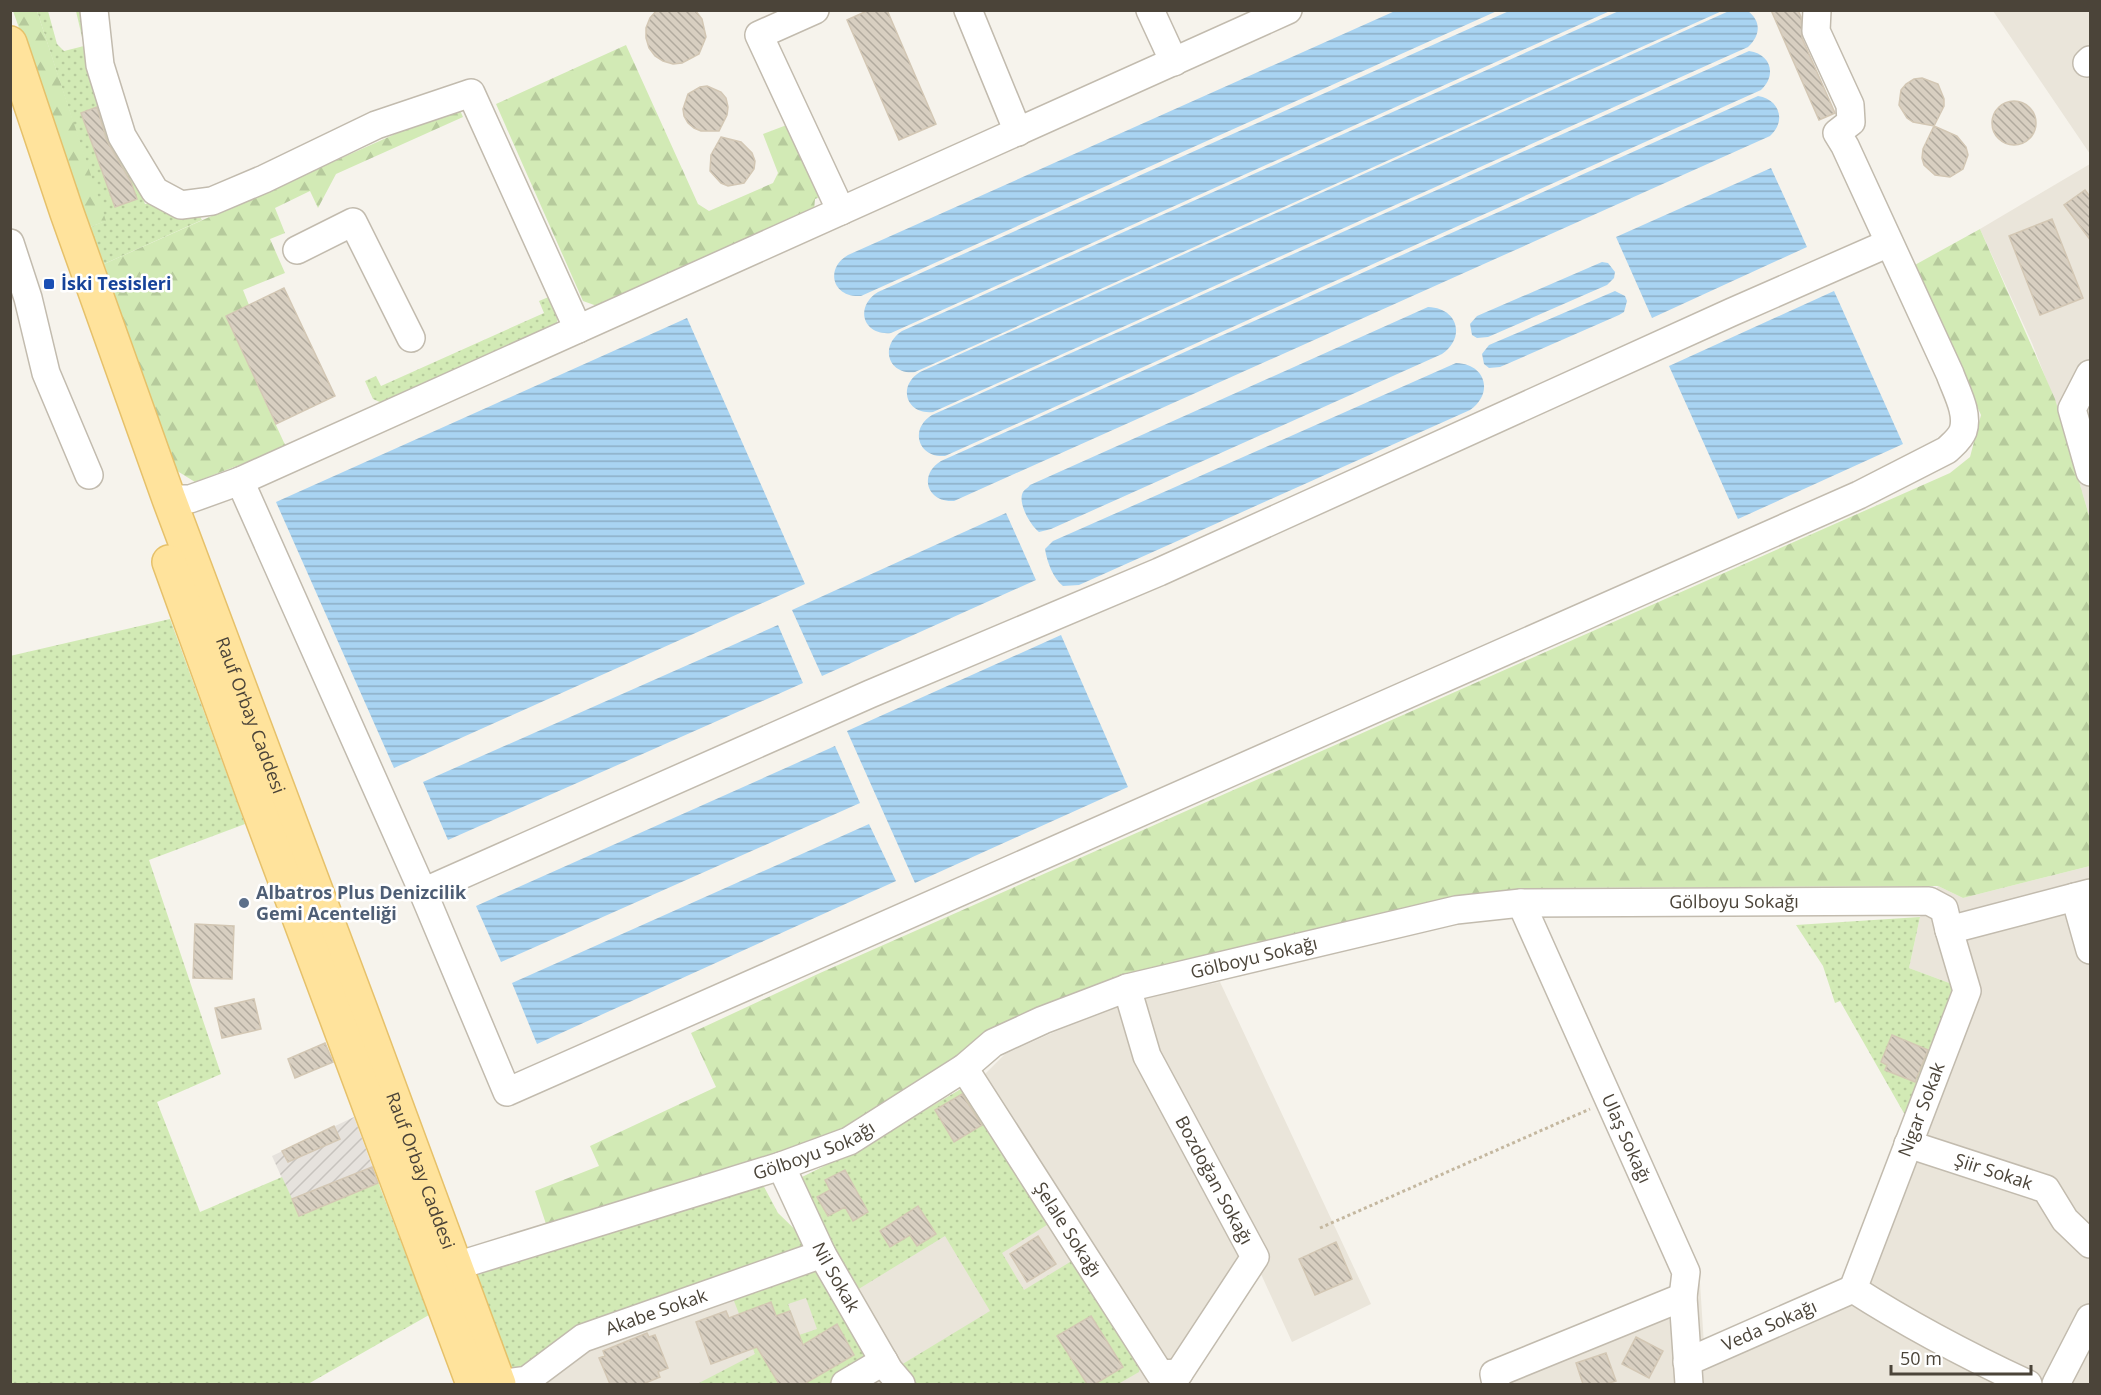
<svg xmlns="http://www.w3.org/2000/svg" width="2101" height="1395" font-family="'Open Sans',sans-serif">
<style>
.residential{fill:#eae5da}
.industrial{fill:url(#industrial-furrows)}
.grass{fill:url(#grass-dots);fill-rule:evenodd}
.forest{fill:url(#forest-firs)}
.water{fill:url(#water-rules)}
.building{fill:url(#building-back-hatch);stroke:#d3c7b4;stroke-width:1.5}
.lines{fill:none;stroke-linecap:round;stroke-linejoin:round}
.minor-casing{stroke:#c2bbae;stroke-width:30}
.major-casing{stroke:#e6c16a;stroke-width:36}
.path{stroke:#c4b79f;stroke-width:3;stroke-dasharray:3 3;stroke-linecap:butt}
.minor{stroke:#fff;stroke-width:27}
.major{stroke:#ffe39c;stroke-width:33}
.transit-dot{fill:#1a4fb4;stroke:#fff;stroke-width:2}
.service-dot{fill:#5c6f8a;stroke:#fff;stroke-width:2}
.labels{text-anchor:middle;stroke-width:5;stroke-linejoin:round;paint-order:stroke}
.transit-label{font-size:18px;font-weight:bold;fill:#164399;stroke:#fff;text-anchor:start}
.street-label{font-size:18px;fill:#4b4439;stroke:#fff}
.service-label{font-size:18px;font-weight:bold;fill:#4e5e75;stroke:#fff;text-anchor:start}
</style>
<defs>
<pattern id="industrial-furrows" width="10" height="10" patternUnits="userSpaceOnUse" patternTransform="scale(1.5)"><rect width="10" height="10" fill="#e6e2dd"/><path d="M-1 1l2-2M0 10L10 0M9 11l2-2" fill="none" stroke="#c7c3be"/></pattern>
<pattern id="grass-dots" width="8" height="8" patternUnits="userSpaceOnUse" patternTransform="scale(1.5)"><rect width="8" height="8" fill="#d2eab5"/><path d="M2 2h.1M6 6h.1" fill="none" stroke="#b6ca9c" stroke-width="1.8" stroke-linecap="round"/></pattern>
<pattern id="forest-firs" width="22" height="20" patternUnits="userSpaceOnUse" patternTransform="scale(1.5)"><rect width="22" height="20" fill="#d2eab5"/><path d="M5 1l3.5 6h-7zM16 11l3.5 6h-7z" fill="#b6ca9c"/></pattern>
<pattern id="water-rules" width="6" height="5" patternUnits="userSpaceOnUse" patternTransform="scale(1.5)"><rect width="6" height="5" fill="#a9d4f2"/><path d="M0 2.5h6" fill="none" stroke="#8caec5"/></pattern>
<pattern id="building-back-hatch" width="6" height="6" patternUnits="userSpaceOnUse" patternTransform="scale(1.5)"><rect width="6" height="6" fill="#d8cfc1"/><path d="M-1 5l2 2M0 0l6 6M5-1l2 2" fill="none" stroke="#b1aa9e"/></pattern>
</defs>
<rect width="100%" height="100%" fill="#f6f3ec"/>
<path class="residential" d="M1993,11H2090V154Z
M2090,164V519L2058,410L2032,343L1980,229Z
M2090,866V1384H1489L1671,1290L1700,1283L1704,1345L1847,1282L1960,987L1909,968L1920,917L1938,886L1963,898Z
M1220,982L1371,1304L1292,1342L1255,1261L1178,1384H534L586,1348L836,1258L798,1179L859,1149L961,1089L984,1075L1005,1054L1059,1030L1143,998Z"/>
<path class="industrial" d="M354,1117L378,1182L299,1216L272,1156Z"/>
<path class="grass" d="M37,11H48L57,44L64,51L84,46L76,11H87L109,101L145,204L160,201L196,210L202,220L104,264L90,227L105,221Z
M551,296L559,314L556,326L382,403L373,399L365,381L376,376L381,386L544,313L539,301Z
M170,619L245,824L149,860L221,1074L157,1102L200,1212L282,1177L300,1216L378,1182L429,1315L308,1384H11L10,656Z
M1920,917L1909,968L1960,987L1909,1122L1840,1001L1835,1003L1823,966L1796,925Z
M966,1086L1050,1223L1002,1253L1024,1290L1075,1259L1142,1358L1139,1372L1118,1384H916L901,1365L990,1311L945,1236L857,1290L837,1258L798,1179L859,1149Z
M762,1183L778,1213L810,1244L526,1371L511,1368L476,1275Z
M813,1266L870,1360L829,1384H697L755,1354L732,1296ZM806,1298L817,1329L799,1335L788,1304Z"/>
<path class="forest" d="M13,11H37L106,221L90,227Z
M626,45L698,204L709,211L773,183L778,173L763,134L792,123L825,195L815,199L814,210L597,306L583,301L496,104Z
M458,106L463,117L336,174L318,208L310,191L275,208L285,233L270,239L285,273L243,290L249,305L226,316L286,447L195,482L174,469L104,264Z
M1980,229L2055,399L2090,519V866L1963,898L1938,886L1537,888L1450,897L1127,975L955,1058L844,1128L774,1160L547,1227L535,1191L599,1166L590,1146L716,1087L691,1033L820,973L1950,473L1970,457L1981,415L1913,266Z"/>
<path class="water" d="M1621,10L1722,11L915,372C888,375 879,346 902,331Z
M1395,11H1497L861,296C833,298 824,269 848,255Z
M1509,11H1610L891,333C863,336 854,307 878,292Z
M1729,11H1748C1761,21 1761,35 1748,47L933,412C906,415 897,386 920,372Z
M1749,51C1771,54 1777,75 1761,90L945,456C918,458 909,429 932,415Z
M1758,96C1779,99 1787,121 1770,136L954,501C927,503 918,475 941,461Z
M1771,168L1807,247L1652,318L1616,237Z
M1602,262L1608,263L1615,272L1614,278L1607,285L1488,337L1477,338L1472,335L1470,324L1477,316Z
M1615,291L1625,296L1627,301L1624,312L1619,315L1500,367L1489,368L1484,364L1482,354L1489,345Z
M1834,291L1903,444L1738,519L1669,366Z
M1428,307C1458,308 1466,337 1442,354L1051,529L1039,532C1031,526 1017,503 1023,492C1025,489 1028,488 1030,485Z
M687,318L805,584L394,768L276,502Z
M1456,363C1486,364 1494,393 1470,410L1079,585L1063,586C1053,578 1047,562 1045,549L1053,541Z
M1006,513L1036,580L822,676L792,610Z
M778,625L803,683L448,840L423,782Z
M1061,635L1128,787L915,883L847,731Z
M835,746L860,803L501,962L476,906Z
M869,824L896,881L537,1044L512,983Z"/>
<path class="building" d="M657,10H695L702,19L706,37L699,54L682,63L673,64L663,61L655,56L649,48L646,38V28L650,18Z
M869,10H887L936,124L899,140L847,20Z
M1771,10H1798L1801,17L1802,38L1835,113L1819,120Z
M1922,78L1938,84L1944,99V106L1934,126L1913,122L1907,118L1899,105L1901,90L1906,84L1914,79Z
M707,86L721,92L726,98L728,107L727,115L719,131H701L694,128L688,123L684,116L683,109L688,94L700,87Z
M1992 123a22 22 0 1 1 44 0a22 22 0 1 1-44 0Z
M97,107L107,141L131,182L137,199L115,207L81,113Z
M1934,126L1957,136L1966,147L1968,155L1963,169L1950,177L1935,175L1924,165L1922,158L1923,149Z
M721,137L741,142L752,153L755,161L754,169L744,183L728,186L721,183L710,171L711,155Z
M2085,190L2091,198V241L2064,205Z
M2052,219L2083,298L2040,315L2009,236Z
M284,288L335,396L276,424L226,316Z
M195,924L234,926L232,979L193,978Z
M254,999L261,1029L222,1038L215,1008Z
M1892,1035L1928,1050L1915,1082L1885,1070L1887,1065L1881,1062Z
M325,1043L333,1062L295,1078L288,1059Z
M962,1094L982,1125L954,1142L935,1110Z
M334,1126L340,1139L288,1162L282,1151Z
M372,1167L378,1183L299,1216L292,1199Z
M845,1170L868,1212L853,1221L845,1207L828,1216L817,1197L830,1190L825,1180Z
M918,1206L936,1234L917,1246L910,1235L890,1247L880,1231Z
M1038,1236L1056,1264L1027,1282L1010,1254Z
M1336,1242L1352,1279L1315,1295L1299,1259Z
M771,1302L776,1316L790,1311L803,1345L837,1324L854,1355L804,1384H779L757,1347L711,1364L696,1322L726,1311L729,1318Z
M1091,1316L1123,1367L1095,1384H1087L1057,1336Z
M647,1333L649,1337L655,1335L668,1368L658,1372L660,1377L643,1384H610L599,1358L605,1356L603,1351Z
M1636,1337L1663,1351L1649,1378L1622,1364Z
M1606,1353L1616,1381L1606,1384H1583L1576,1363Z"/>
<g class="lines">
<g class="minor-casing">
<g id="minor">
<path d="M94,10L100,65L122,136L155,191L181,205L212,201L264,179L376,125L471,93L578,329"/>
<path d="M815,10L759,35L841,211"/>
<path d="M968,10L1018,132"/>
<path d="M1150,10L1174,62"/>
<path d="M2087,63L2090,60"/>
<path d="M10,243L28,298L46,373L89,475"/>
<path d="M297,250L353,222L411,338"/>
<path d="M2090,374L2072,409L2090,472"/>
<path d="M240,481L423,892L507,1092L1859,495L1947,450C1953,444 1960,439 1963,431C1969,413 1956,391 1950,374L1845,146L1837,133L1851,122L1850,105L1816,31L1817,10"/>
<path d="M169,499H190L240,481L1288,10"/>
<path d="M423,892L870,694L1159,572L1732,312L1889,243"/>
<path d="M2075,897L2090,950"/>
<path id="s1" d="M1521,903L1686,1272L1683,1297L1689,1384"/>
<path id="s2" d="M1127,988L1147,1056L1255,1257L1179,1373"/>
<path id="s3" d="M964,1068L1160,1374L1179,1373"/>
<path id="s4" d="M1908,1144L2046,1189L2065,1220L2090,1244"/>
<path id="s5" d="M781,1166L822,1254L889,1370L901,1384"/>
<path id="s6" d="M455,1268L466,1263L781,1166L849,1141L964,1068L993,1043L1043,1020L1127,988L1456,910L1521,903L1929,901L1944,909L1949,930L2090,893"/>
<path id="s7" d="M1853,1289L1967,991L1949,930"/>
<path d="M1853,1289C1909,1325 1968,1356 2028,1384"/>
<path id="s8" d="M1687,1362L1853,1289"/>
<path id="s9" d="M499,1384L527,1380L583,1338L822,1254"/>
<path d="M845,1384L884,1361"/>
<path d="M1496,1384L1494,1374L1683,1297"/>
<path d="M2056,1384L2090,1318"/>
</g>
</g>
<g class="major-casing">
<g id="major">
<path id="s10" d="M10,43L67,213L169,499L359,1005L499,1384"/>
<path d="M169,562L254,797L473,1384"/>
</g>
</g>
<path class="path" d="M1320,1228L1590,1109"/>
<use href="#minor" class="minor"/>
<use href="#major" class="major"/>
</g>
<rect class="transit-dot" x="43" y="278" width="12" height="12" rx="3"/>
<circle class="service-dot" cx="244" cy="903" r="6"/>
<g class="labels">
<g class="transit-label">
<text x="61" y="290">İski Tesisleri</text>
</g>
<g class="street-label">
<text dy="6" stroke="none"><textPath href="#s10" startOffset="714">Rauf Orbay Caddesi</textPath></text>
<text dy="6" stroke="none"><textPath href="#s6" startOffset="1350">Gölboyu Sokağı</textPath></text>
<text dy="6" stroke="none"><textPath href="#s6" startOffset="864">Gölboyu Sokağı</textPath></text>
<text dy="6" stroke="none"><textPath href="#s7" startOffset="192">Nigar Sokak</textPath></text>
<text dy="6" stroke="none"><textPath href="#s1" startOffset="258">Ulaş Sokağı</textPath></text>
<text dy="6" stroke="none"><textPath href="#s6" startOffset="378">Gölboyu Sokağı</textPath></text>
<text dy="6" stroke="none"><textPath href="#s10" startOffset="1200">Rauf Orbay Caddesi</textPath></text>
<text dy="6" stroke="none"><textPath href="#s4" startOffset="90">Şiir Sokak</textPath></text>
<text dy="6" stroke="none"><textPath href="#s2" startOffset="212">Bozdoğan Sokağı</textPath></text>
<text dy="6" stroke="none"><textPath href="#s3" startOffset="192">Şelale Sokağı</textPath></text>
<text dy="6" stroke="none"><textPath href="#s5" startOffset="124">Nil Sokak</textPath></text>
<text dy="6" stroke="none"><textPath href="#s9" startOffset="176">Akabe Sokak</textPath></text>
<text dy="6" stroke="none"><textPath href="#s8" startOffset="90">Veda Sokağı</textPath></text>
</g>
<g class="service-label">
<text x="256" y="899">Albatros Plus Denizcilik<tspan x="256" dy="21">Gemi Acenteliği</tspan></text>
</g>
</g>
<rect width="2101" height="1395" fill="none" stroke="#4b4439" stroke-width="24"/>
<path d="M1891 1365v9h140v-9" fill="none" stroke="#4b4439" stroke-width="3"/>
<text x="1900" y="1365" font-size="18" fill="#4b4439" stroke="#ffffff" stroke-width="4.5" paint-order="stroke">50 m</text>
</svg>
